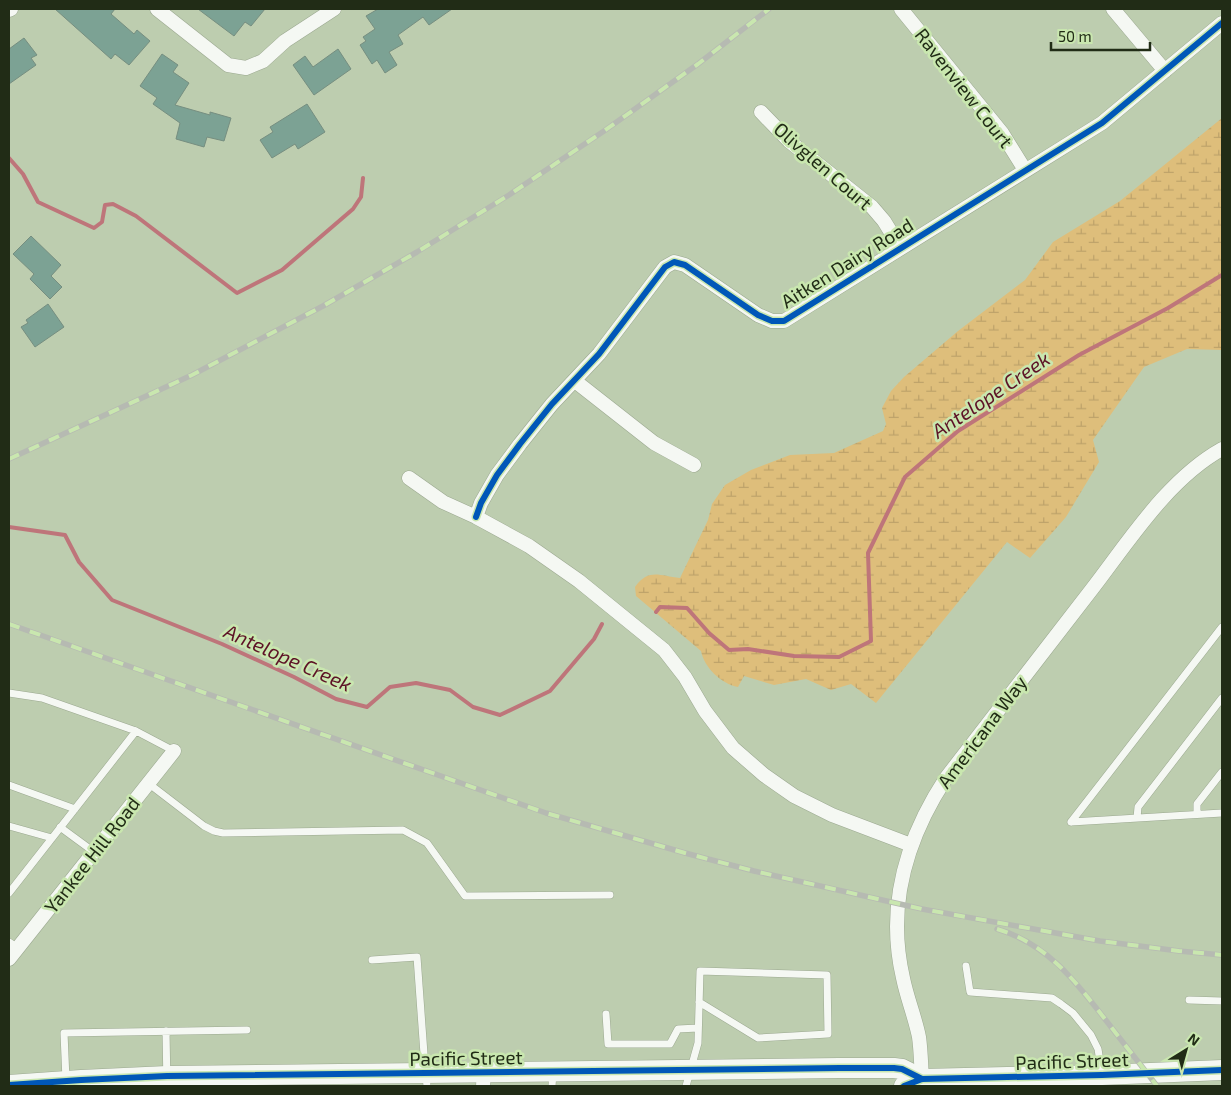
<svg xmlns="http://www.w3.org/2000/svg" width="1231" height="1095" font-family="'Exo 2',sans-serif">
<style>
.wetland{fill:url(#wetland-marsh)}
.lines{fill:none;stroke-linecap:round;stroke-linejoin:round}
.stream{stroke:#be757a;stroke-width:4}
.building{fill:#7ca294;stroke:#768e80}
.service-casing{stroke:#9ba890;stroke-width:8}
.minor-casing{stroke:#9ba890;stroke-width:15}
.secondary-casing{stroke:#9ba890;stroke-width:21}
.service{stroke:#f5f8f3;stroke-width:7}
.minor{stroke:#f5f8f3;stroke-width:14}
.secondary{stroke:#f5f8f3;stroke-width:20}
.rail-casing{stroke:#b6bab2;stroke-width:5.5}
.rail{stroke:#c9e7af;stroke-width:4;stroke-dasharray:11;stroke-linecap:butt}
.cycleway-casing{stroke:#c9e7af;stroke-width:9}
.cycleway{stroke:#0057b8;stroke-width:6}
.labels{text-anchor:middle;stroke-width:5;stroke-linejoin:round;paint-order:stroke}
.street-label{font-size:19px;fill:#212c16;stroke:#c9e7af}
.water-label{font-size:20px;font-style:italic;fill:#5d1326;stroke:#c9e7af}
</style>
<defs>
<pattern id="wetland-marsh" width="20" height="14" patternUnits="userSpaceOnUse" patternTransform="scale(1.25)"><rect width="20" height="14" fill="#debe7b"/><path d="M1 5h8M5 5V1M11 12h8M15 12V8" fill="none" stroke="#bea36a"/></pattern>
</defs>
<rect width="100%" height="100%" fill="#bdcdaf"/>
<path class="wetland" d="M1222,118V350L1187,349L1144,367L1093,440L1099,462L1066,517L1030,558L1007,542L876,703L851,684L831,690L806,679L774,685L744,676L738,687C721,684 704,667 701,651L636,596L635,587C649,568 659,576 680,578L708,520L712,504L725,485L751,470L790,455L834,453L883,431L886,424L882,408L891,391L904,377L958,331L1025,280L1053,242L1120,201Z"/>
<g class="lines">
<path class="stream" d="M9,158L23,174L38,202L94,228L102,222L105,205L113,204L136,216L237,293L282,270L353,209L361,197L363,178
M9,527L65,535L79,562L112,600L222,644L294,677L336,699L367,707L390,687L416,683L450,690L473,707L500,715L550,691L594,639L602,624
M656,612L660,607L687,608L709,633L729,650L748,649L794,656L839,657L871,641L868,553L905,477L958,431L1079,355L1168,308L1222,275"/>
</g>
<path class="building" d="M55,9H115L111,14L134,34L137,30L150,41L129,65L115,54L111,59Z
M198,9H265L251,26L245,22L234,36Z
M378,9H452L429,25L423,17L398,35L403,44L389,52L397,65L385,73L377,60L372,64L360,45L366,41L363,37L375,29L366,16Z
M24,38L37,55L31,58L36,65L9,84V49Z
M338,49L351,69L314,95L293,65L305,56L313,67Z
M162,54L178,65L173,72L189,83L175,105L210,115V112L231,118L224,141L207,137L204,147L176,139L180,123L153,104L157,98L140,86Z
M307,104L325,132L298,149L295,144L272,158L260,140L273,132L270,127Z
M31,236L61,265L51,276L62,287L50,299L30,279L34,274L13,254Z
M48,304L64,327L35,347L21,327L28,323L26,320Z"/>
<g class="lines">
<g class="service-casing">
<path id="service" d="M9,693L42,698L136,731L174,751
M148,783L204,826L214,831L223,833L403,830L427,843L465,896L610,895
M9,785L75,809
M1197,814V804L1222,772
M1137,818L1138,807L1222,698
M1071,822L1222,627
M1071,822L1222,813
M9,826L52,838
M60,827L94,852
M9,893L136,731
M9,942L18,948
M372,960L417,957L424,1054L427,1086
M966,966L970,992L1052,998L1061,1004L1073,1013L1091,1035L1098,1049L1102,1074
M1189,1000L1222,1001
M606,1014L608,1044H670L678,1029L698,1028
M166,1031L167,1086
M66,1080L64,1033L247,1030
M552,1086L553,1073
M686,1086L698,1043L700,971L827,975L828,1034L758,1038L699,1002"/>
</g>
<g class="minor-casing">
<path id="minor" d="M157,9L228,65L246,68L263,61L285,41L334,9
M901,9L1002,133L1025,170
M1113,9L1165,71
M9,10L11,9
M761,112L789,141L872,207L884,221L900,247
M575,381L654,443L694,465
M409,478L443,502L476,517L529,546L579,581L664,650L685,677L705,711L733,748L764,775L794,796L832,815L911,845
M476,517L481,503L497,475L520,444L552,404L599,354L665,267L674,262L685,265L758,315L772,321H784L1102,123L1222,23
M9,959L174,751
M922,1079C921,1065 921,1051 919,1037C915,1017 907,998 903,978C886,905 906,839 946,778C994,715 1043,652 1092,589C1129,541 1168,479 1222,449
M483,1086L484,1072"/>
</g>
<g class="secondary-casing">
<path id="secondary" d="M9,1085L81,1080L167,1076L839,1068H894L902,1069L922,1079
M904,1086L922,1079L1102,1075L1222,1070"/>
</g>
<use href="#service" class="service"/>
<use href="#minor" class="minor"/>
<use href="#secondary" class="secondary"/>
<g class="rail-casing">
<path id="rail" d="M9,459L192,375L323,306L417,252L509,195L604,131L698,64L769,9
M9,624L546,813L685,853L754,871L922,909L1100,941L1179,951L1222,955
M997,929C1048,944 1076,982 1108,1023C1124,1044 1141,1065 1157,1086"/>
</g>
<use href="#rail" class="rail"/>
<g class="cycleway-casing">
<path id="cycleway" d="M476,517L481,503L497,475L520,444L552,404L599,354L665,267L674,262L685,265L758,315L772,321H784L1102,123L1222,23
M9,1085L81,1080L167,1076L839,1068H894L902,1069L922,1079
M904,1086L922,1079L1102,1075L1222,1070"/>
</g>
<use href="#cycleway" class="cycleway"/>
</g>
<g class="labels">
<g class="street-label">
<text transform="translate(964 88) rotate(52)" y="7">Ravenview Court</text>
<text transform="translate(823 166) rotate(41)" y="7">Olivglen Court</text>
<text transform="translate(847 263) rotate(-32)" y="7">Aitken Dairy Road</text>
<text transform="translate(982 732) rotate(-53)" y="7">Americana Way</text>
<text transform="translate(92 855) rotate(-52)" y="7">Yankee Hill Road</text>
<text transform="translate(466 1058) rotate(-1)" y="7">Pacific Street</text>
<text transform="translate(1072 1061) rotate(-2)" y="7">Pacific Street</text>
</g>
<g class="water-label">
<text transform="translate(991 395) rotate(-34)" y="7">Antelope Creek</text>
<text transform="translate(288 658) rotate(24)" y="7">Antelope Creek</text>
</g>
</g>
<rect width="1231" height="1095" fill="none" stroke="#212c16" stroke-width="20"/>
<g transform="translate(1186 1050) rotate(37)" stroke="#c9e7af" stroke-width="4" paint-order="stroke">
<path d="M0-4L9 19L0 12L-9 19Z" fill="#212c16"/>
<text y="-8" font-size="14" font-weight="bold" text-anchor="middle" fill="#212c16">N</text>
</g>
<path d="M1051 42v8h99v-8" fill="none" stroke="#212c16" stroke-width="2.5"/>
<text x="1058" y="42" font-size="15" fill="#212c16" stroke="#c9e7af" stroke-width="4" paint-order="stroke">50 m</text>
</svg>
